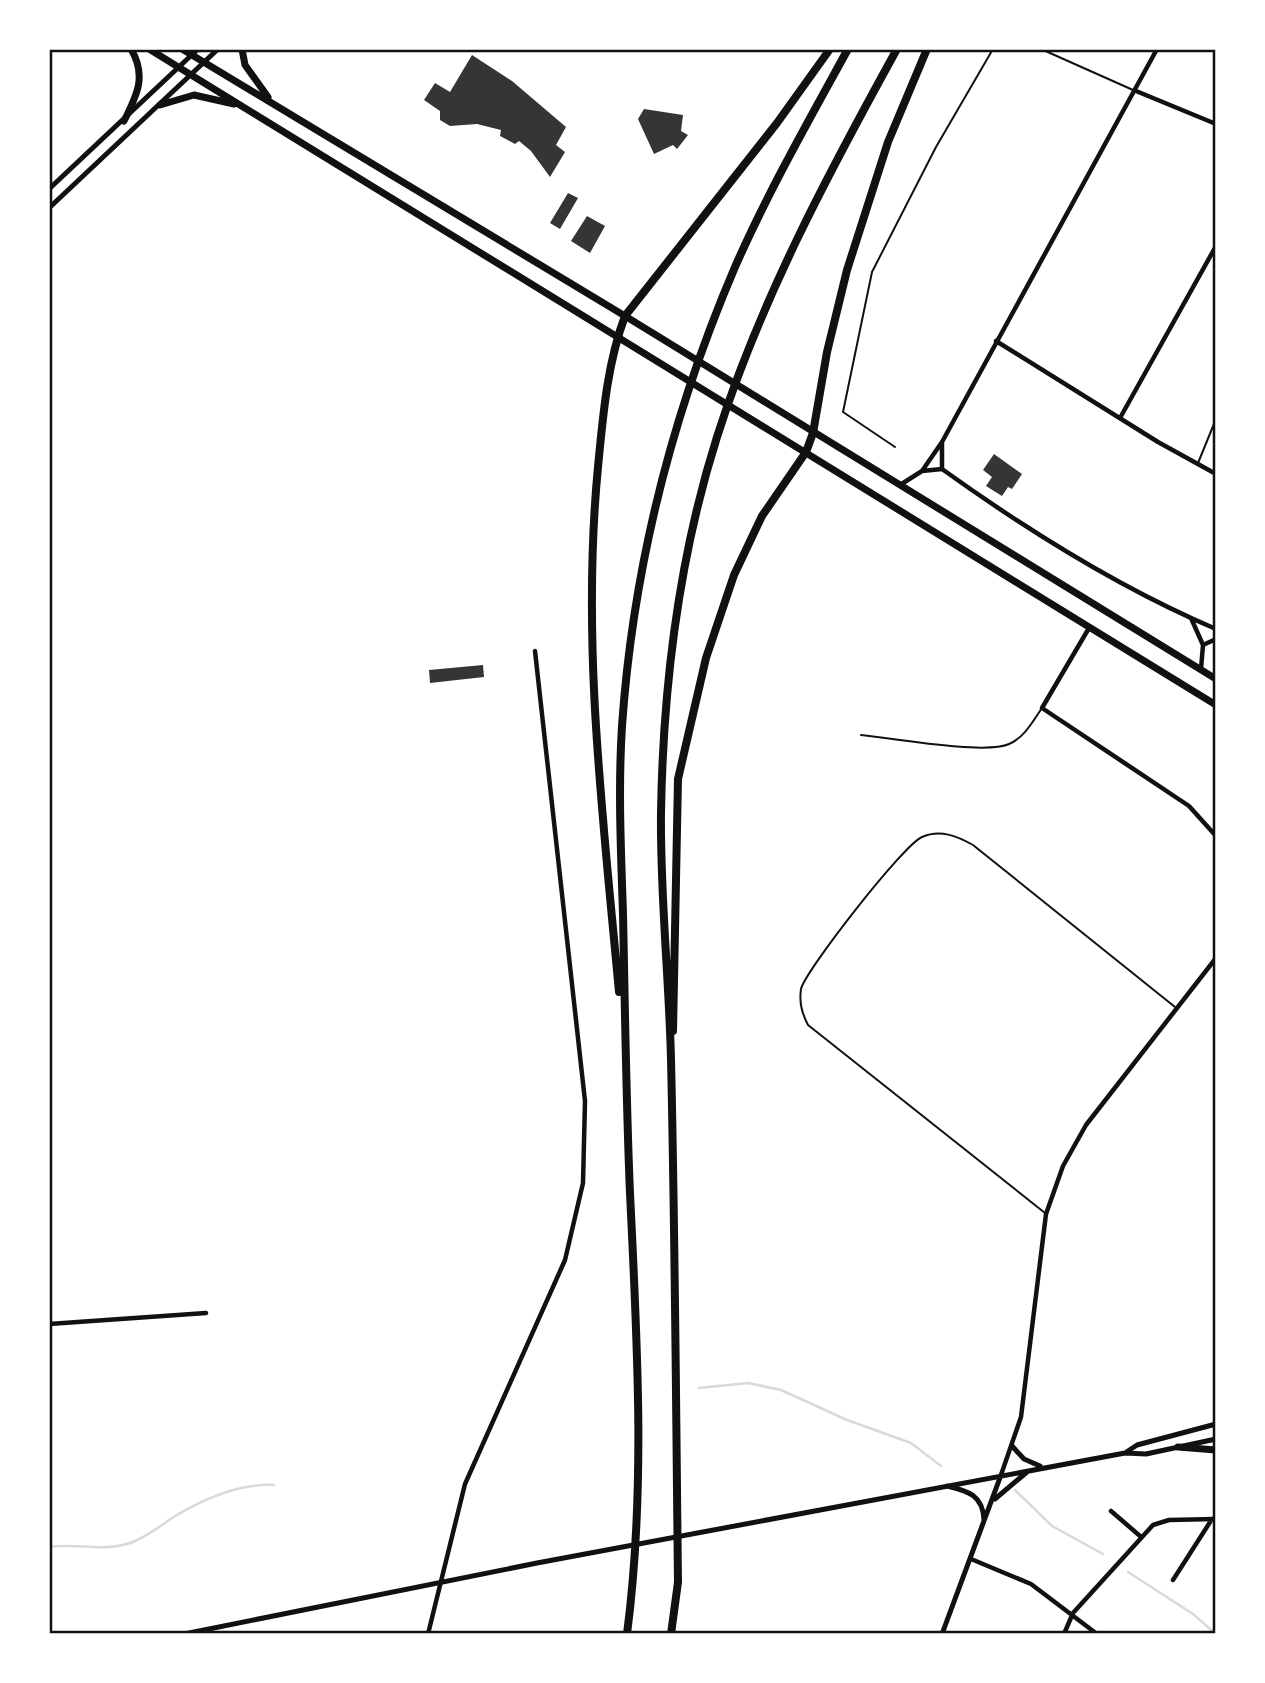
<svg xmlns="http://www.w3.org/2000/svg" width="1265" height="1683" font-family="Montserrat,sans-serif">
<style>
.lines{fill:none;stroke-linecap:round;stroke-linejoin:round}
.stream{stroke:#d9d9d9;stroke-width:2.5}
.building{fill:#353535}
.service{stroke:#111;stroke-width:2}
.minor{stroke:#111;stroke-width:4.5}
.tertiary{stroke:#111;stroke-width:5}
.primary{stroke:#111;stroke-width:7}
.motorway{stroke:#111;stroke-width:8}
.neatline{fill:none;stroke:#111;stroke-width:2.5}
</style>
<rect width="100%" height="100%" fill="#fff"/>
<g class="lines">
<path class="stream" d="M699,1388L748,1383L781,1390L847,1420L911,1443L941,1466
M1015,1490L1052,1526L1103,1554
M49,1547C76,1543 104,1552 130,1543C145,1538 159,1527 172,1518C203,1499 238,1483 274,1485
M1128,1572L1193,1614L1216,1634"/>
</g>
<path class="building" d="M472,55L512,81L566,127L556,145L565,152L550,177L531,151L519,141L515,144L500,136L501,130L477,124L450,126L440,120V111L424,100L435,83L450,92Z
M644,109L683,115L681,131L688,135L677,149L673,145L654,154L638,119Z
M568,193L578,198L560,229L550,223Z
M587,216L605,226L590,253L571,241Z
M994,454L1022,474L1012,489L1008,487L1002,496L986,486L992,477L983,470Z
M483,665L484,677L430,683L429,670Z"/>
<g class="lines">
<path class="service" d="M1041,49L1133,90
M895,447L843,412L872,272L936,147L993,49
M1198,463L1216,419
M861,735C891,738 985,755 1009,744C1024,738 1033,721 1042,708
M1045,1213L808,1025C802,1013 799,1003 801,989C805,971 904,844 922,837C940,829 957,836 973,845L1175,1007"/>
<path class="minor" d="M1136,91L1216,124
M996,341L1158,442L1216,474
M1120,418L1216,246
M942,469V443
M922,471L942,469C1027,530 1119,588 1216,629
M900,485L922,471L942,442L1157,49
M1191,618L1203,645L1201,669
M1089,628L1042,708L1189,806L1216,836
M1203,645L1216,639
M49,1324L206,1313
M1001,1475L1021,1417L1046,1214L1063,1166L1086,1125L1216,958
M1111,1511L1140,1536
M971,1559L1031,1584L1097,1634
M1173,1580L1212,1519
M428,1634L465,1484L565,1260L583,1183L585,1101L535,651
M1064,1634L1073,1613L1153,1525L1169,1520L1216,1519"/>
<path class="tertiary" d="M49,189L198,49
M49,208L218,49
M1012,1446L1024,1459L1040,1466
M1125,1453L1137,1445L1216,1424
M947,1486C968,1491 983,1495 984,1520
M995,1499L1027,1472
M184,1634L537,1563L1125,1453L1146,1454L1216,1439
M942,1634L1001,1475"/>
<path class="primary" d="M149,49L1216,705
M182,49L625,316L1216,679
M242,49L245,65L268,97
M160,105L194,95L234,104
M124,121C137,95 147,76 131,49
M1178,1447L1216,1450"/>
<path class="motorway" d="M619,992C603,817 581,642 598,467C603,416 607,364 625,316L777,123L830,49
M673,1031L678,779L706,658L734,575L762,516L806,452L813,433L827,352L847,270L888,142L927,49
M627,1634C646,1488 637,1340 630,1193C626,1100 625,1007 623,914C621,852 618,789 622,726C633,568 673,412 735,267C768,192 809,120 848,49
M671,1634L678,1582C676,1408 675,1233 671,1059C669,977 660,895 661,813C663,688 679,557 717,437C760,301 828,174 897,49"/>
</g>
<rect width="1265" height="1683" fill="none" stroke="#ffffff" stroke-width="102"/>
<rect x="51" y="51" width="1163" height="1581" class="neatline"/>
</svg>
